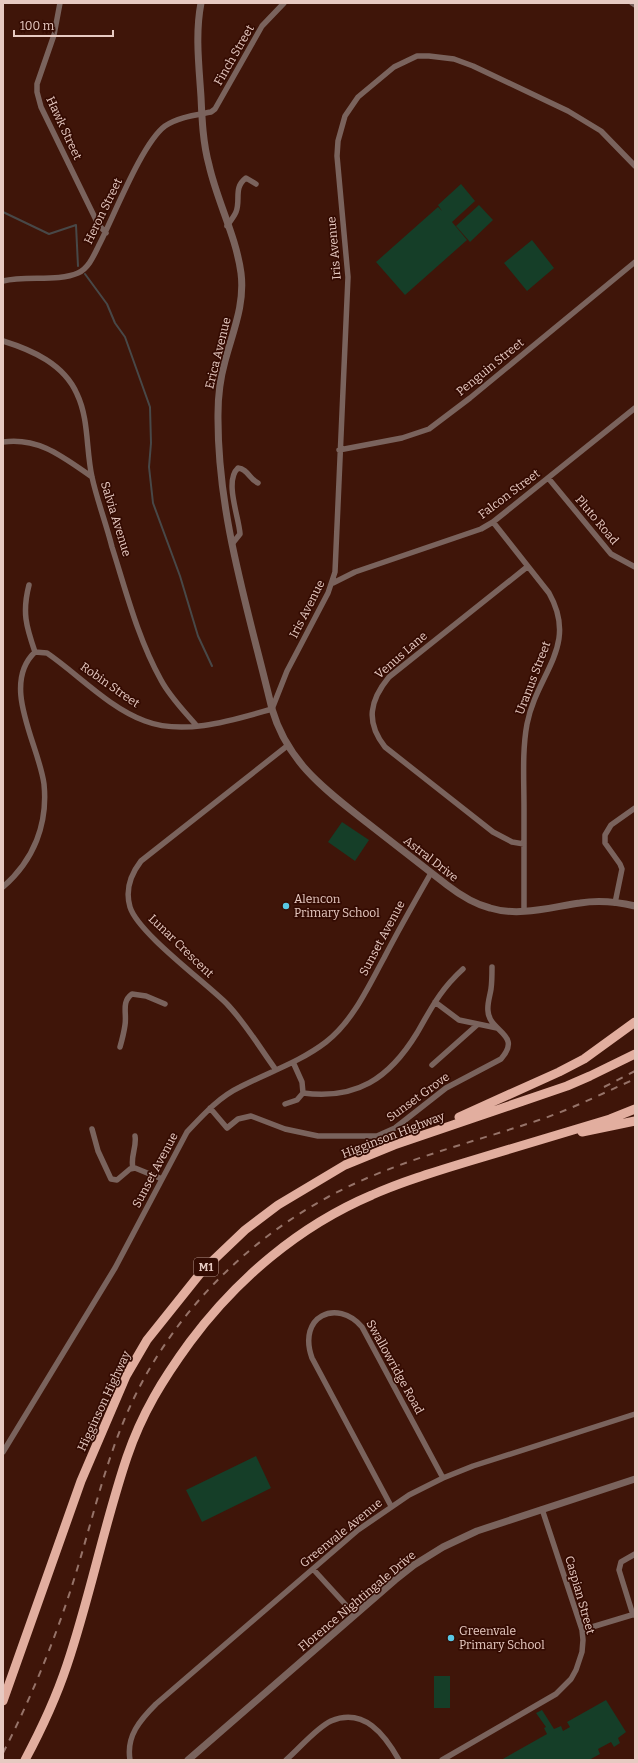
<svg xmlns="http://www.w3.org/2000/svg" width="638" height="1763" font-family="Bitter,serif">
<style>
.green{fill:#153e28}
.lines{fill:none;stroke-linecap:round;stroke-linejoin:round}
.stream{stroke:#484848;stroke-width:2}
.minor{stroke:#7a635d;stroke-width:5.5}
.tertiary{stroke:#7a635d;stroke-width:7}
.trunk{stroke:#e2ae9f;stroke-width:9}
.rail{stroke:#967369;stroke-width:2;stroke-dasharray:7 7;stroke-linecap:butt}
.poi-dot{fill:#59c8e5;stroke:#340b02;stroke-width:1.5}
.labels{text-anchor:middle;stroke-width:3.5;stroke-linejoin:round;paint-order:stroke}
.shield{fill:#340b02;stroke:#b19188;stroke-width:1}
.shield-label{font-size:11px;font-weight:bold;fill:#e7cac2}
.street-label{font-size:12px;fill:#e7cac2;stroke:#340b02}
.poi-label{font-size:12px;fill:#e7cac2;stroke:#340b02;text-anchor:start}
</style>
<rect width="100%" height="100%" fill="#3f1509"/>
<path class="green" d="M461,184L475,201L452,222L467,240L405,295L376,262L438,207L442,211L438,205Z
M479,205L493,220L470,242L456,226Z
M532,240L554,268L527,291L504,263Z
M342,822L369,840L355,861L328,842Z
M256,1456L271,1488L202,1522L186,1490Z
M434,1676H450V1708H434Z
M606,1700L626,1732L618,1738L620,1743L614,1747L611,1742L598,1749L600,1754L589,1760H501L547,1734L544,1728L546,1727L536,1713L542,1710L554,1729L561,1726L563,1731L570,1727L567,1722Z"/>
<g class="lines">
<path class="stream" d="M3,212L49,234L76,225L78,266
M85,274L107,304L115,323L125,337L150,407L151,443L149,467L153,503L180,576L198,636L212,666"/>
<path class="minor" d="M60,3L54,35L37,84V92L41,107L98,224L106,233
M632,3L635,5
M227,226C230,221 234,217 236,212C241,199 233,188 246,178L256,184
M3,281C25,275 58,282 78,273C89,268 94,255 99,245C114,216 142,143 165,126C178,117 196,115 211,112L215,109L262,26L284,3
M3,341C32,350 64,364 77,394C89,419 86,450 92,477C97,500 106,523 112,547C126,591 138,639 161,680C170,697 184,711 196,725
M3,442C39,437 63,457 92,477
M339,450L402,438L429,429L470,398L635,262
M549,479L611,554L635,567
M493,522L549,593C579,646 537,673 527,724C522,751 524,780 524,808C524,843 524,877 524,911
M232,544L240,534C239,517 224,481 238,468C248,469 249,479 258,483
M333,583L355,572L481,529L493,522L635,408
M29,585C22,612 26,626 35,652
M524,844L512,842L493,832L385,747C365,722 370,700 389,677L527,567
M3,887C34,860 48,824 44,784C39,745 0,685 35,652L47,653C79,675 108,707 145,721C184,736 233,720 272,709L287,671L328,593L335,572L348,277L337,156L338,141L345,116L358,97L394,67L417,56H429L454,59L473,66L568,111L601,131L635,166
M615,903L622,869L620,864L605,843V835L611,825L635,808
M435,1002L459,1020L497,1028
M120,1047C122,1040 124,1032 125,1025C127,1013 121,1002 132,994L146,996L165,1004
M432,1065L477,1025
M276,1070C260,1048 246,1024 227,1004C205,982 138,933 130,907C125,890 131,874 141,861L287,746
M303,1093C356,1100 389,1079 417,1033C432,1007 440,990 463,969
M285,1104L297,1100L303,1093L302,1082L293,1062
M210,1108L227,1128L238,1119L251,1116L285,1129L318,1136H377L395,1128L446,1088L501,1059C523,1034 489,1032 488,1011C487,1004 490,996 491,989C492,982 492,974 492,967
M92,1129L98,1151L111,1179L117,1180L130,1169L135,1168L162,1179
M133,1168C130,1157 137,1147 135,1136
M3,1452L115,1268L187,1132C203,1115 219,1097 240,1087C269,1072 300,1062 326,1042C353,1021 368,987 384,958C399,929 415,901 431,873
M391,1506L312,1358C297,1316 337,1298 362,1327L443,1478
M313,1569L355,1615
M633,1615L619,1570L621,1562L635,1554
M582,1630L635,1614
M130,1760C126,1736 140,1720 156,1704L358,1530L409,1495L443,1478L473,1466L635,1414
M286,1760C299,1749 316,1728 331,1721C364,1707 385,1735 399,1760
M442,1760L556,1694L571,1679L576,1670L582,1652L583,1640L582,1630L542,1509"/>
<path class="tertiary" d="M201,3C195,34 199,66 201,97C202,120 203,143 209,165C217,201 236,236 241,273C245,304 233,331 225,361C220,379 218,396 218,414C217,515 249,612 272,709C288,764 327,791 370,825C396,845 421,865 447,885C460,895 474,904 490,908C519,917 551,907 580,903C598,900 618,902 635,906
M188,1760L395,1580L414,1565L443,1547L477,1531L635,1479"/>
<path class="trunk" d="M459,1117L559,1072L584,1059L635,1022
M582,1132L635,1121
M3,1701L81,1481L126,1376L147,1340L203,1270L245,1230L278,1205L345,1165L394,1145L567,1086L590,1076L635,1054
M25,1760C41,1730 56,1698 67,1665C90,1597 104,1525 127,1457C142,1413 163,1379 190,1342C237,1279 299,1226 372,1195C403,1181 437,1171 470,1161C516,1147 563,1133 610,1119L635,1109"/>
<path class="rail" d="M604,1087L635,1071
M3,1753C32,1696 57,1635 76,1573C94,1514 107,1454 134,1398C175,1313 245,1242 328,1197C394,1161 468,1144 539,1120C572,1109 603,1093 635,1079"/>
</g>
<g class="poi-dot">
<circle cx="286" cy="906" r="4"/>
<circle cx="451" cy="1638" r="4"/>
</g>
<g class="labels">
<rect class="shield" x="194" y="1258" width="24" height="18" rx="3"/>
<g class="shield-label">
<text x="206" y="1271">M1</text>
</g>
<g class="street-label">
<text transform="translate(234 55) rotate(-60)" y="4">Finch Street</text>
<text transform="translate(64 128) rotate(65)" y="4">Hawk Street</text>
<text transform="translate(103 211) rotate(-64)" y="4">Heron Street</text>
<text transform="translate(334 248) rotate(-95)" y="4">Iris Avenue</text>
<text transform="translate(218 353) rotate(-76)" y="4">Erica Avenue</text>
<text transform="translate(490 367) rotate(-39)" y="4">Penguin Street</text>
<text transform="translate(509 494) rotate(-37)" y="4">Falcon Street</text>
<text transform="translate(116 519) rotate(73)" y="4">Salvia Avenue</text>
<text transform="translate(597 520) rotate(50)" y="4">Pluto Road</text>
<text transform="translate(307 609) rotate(-63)" y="4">Iris Avenue</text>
<text transform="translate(401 655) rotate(-41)" y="4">Venus Lane</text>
<text transform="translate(533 678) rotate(-69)" y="4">Uranus Street</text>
<text transform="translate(110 685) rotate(35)" y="4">Robin Street</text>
<text transform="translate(431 859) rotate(38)" y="4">Astral Drive</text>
<text transform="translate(382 938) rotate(-62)" y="4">Sunset Avenue</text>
<text transform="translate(181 946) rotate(44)" y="4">Lunar Crescent</text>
<text transform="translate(418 1097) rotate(-36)" y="4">Sunset Grove</text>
<text transform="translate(393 1135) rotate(-21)" y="4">Higginson Highway</text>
<text transform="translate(155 1170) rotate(-62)" y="4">Sunset Avenue</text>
<text transform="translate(395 1367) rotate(61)" y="4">Swallowridge Road</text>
<text transform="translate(104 1401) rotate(-65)" y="4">Higginson Highway</text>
<text transform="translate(341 1533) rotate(-39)" y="4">Greenvale Avenue</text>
<text transform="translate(580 1595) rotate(74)" y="4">Caspian Street</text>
<text transform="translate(357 1601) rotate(-40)" y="4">Florence Nightingale Drive</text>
</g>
<g class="poi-label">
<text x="294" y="903">Alencon<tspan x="294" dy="14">Primary School</tspan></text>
<text x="459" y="1635">Greenvale<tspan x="459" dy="14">Primary School</tspan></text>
</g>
</g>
<rect width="638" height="1763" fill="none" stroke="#e7cac2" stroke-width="8"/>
<path d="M14 30v6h99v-6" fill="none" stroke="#e7cac2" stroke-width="2"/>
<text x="20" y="30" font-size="12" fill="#e7cac2" stroke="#340b02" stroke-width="3" paint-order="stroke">100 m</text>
</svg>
